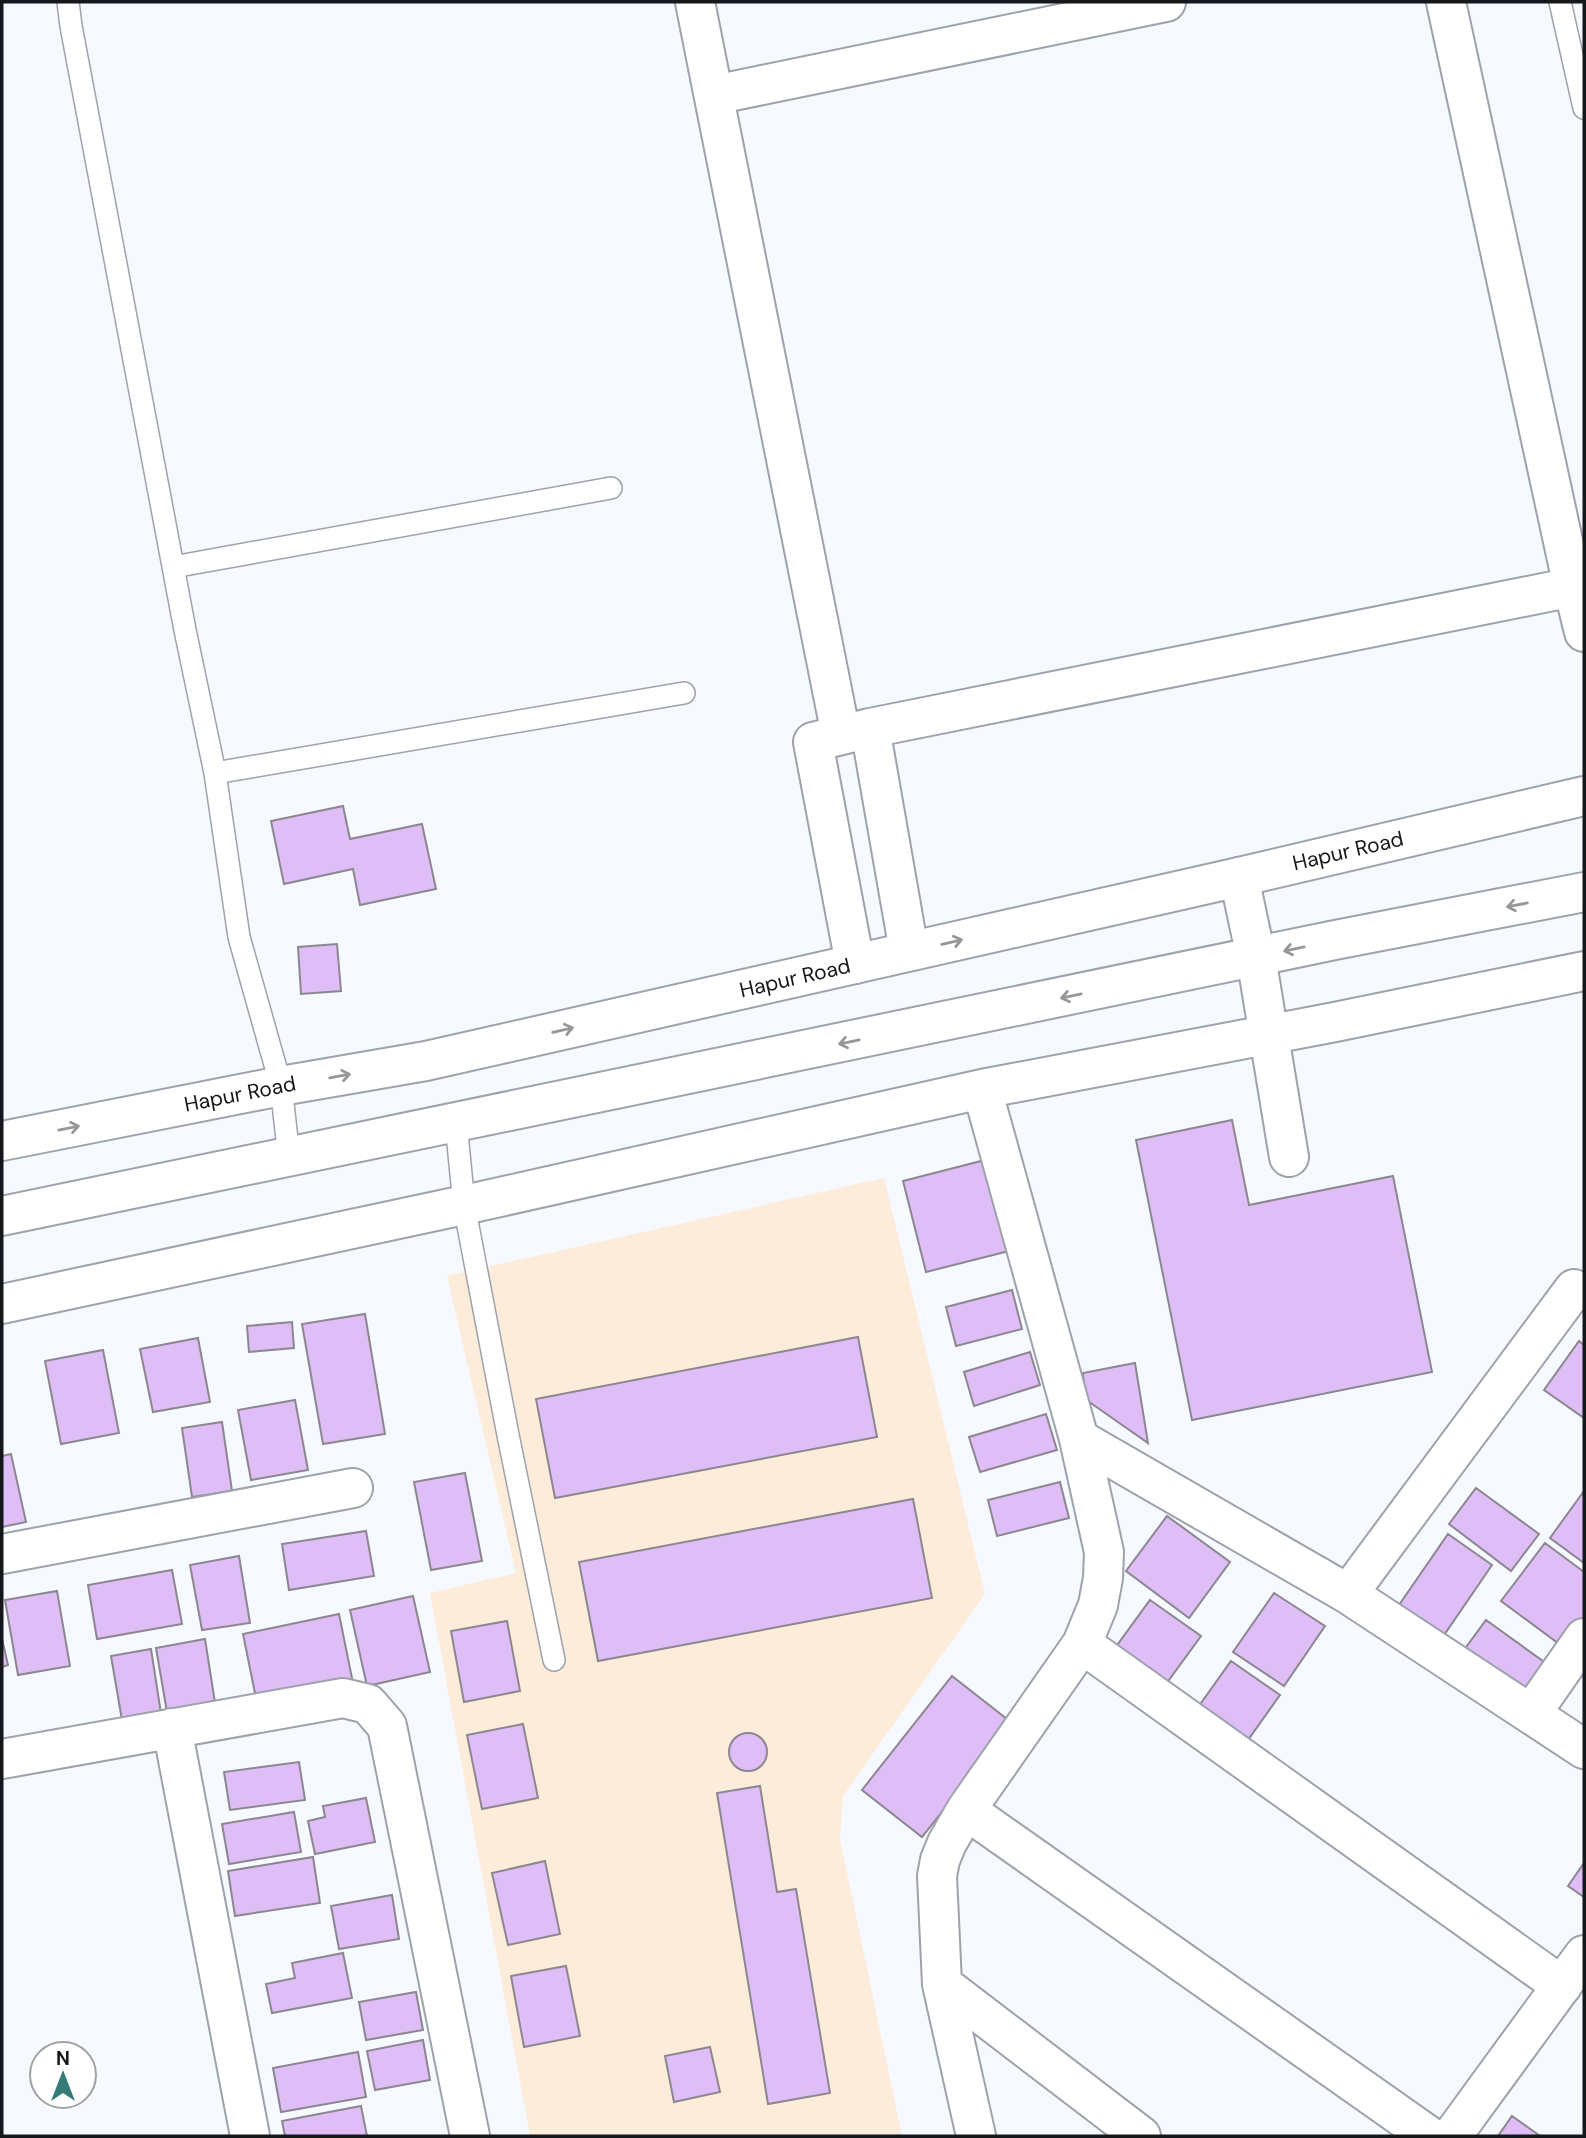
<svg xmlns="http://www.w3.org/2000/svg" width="1586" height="2138" font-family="'DM Sans',sans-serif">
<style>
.education{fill:#fdecda}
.building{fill:#dfbef7;stroke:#8c878f;stroke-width:2}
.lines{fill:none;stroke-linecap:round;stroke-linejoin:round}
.service-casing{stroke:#9da2ab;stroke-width:24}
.minor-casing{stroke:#9da2ab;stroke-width:42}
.secondary-casing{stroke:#9da2ab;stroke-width:42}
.service{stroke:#fff;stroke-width:21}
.minor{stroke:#fff;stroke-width:38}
.secondary{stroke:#fff;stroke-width:38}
.oneway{stroke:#969798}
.labels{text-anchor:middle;stroke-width:7;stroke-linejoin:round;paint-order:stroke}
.street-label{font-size:21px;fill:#15171a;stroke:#fff}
</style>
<rect width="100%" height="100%" fill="#f6f9ff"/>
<path class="education" d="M884,1178L985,1594L843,1796L840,1839L902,2136H530L430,1593L516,1573L447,1276Z"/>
<path class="building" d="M343,806L350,839L422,824L436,889L360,905L353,869L284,884L271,821Z
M337,944L341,991L301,994L298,947Z
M1232,1120L1249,1205L1393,1176L1432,1372L1192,1420L1136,1140Z
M985,1160L1009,1251L926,1272L903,1181Z
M1012,1290L1022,1329L956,1346L946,1307Z
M365,1314L385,1434L323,1444L302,1324Z
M292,1322L294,1348L249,1352L247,1326Z
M858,1337L877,1437L555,1498L536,1399Z
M198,1338L210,1402L153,1412L140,1349Z
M1579,1341L1584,1345V1418L1544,1390Z
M103,1350L119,1433L61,1444L45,1361Z
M1030,1352L1040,1385L974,1406L964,1372Z
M1135,1363L1148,1443L1085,1399L1083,1373Z
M295,1400L308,1470L251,1480L238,1410Z
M1046,1414L1057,1450L980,1472L969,1437Z
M222,1422L232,1491L192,1497L182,1428Z
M11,1454L26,1522L2,1527V1456Z
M465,1473L482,1561L431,1570L414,1482Z
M1060,1482L1069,1518L997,1536L988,1500Z
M1476,1488L1539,1534L1511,1571L1449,1524Z
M1584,1491V1563L1550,1538Z
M913,1499L932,1598L598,1661L579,1562Z
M1167,1516L1230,1562L1189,1618L1126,1571Z
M366,1531L374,1576L289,1590L282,1544Z
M1448,1534L1492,1565L1442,1638L1397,1608Z
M1545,1543L1584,1572V1625L1566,1649L1501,1601Z
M239,1556L250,1623L202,1630L190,1565Z
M172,1570L182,1624L97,1639L88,1585Z
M57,1591L70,1666L18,1675L5,1600Z
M1274,1593L1325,1626L1284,1686L1233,1652Z
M413,1596L430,1672L367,1686L350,1610Z
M1150,1600L1201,1636L1158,1695L1107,1659Z
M339,1614L354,1688L258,1708L243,1634Z
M1486,1620L1547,1664L1525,1694L1464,1650Z
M507,1621L520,1691L464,1702L451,1631Z
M2,1639L8,1665L2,1667Z
M205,1639L216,1709L168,1718L156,1648Z
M151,1649L162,1720L123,1726L111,1656Z
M1231,1661L1280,1695L1238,1754L1189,1720Z
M952,1676L1012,1723L922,1837L862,1790Z
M523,1724L538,1798L482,1809L467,1735Z
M729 1752a19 19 0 1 1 38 0a19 19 0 1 1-38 0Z
M299,1762L305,1800L230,1810L224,1772Z
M760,1786L777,1892L796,1889L830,2093L768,2104L717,1793Z
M366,1798L375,1842L315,1854L308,1821L325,1817L323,1806Z
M294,1812L301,1852L229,1864L222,1824Z
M313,1857L320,1903L235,1916L228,1871Z
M545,1861L560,1934L508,1945L492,1873Z
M1584,1863V1897L1568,1886Z
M392,1895L399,1939L339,1949L331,1906Z
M343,1953L352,1998L272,2013L266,1984L295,1978L292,1963Z
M566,1966L580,2036L524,2047L511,1976Z
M416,1992L423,2030L366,2040L359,2002Z
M423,2040L430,2080L375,2090L367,2051Z
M710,2047L720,2092L674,2102L665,2056Z
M358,2052L366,2097L281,2112L273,2068Z
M361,2106L367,2136H285L282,2121Z
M1512,2116L1540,2136H1498Z"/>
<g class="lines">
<g class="service-casing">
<path id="service" d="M68,2L71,26L185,630L215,773L239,937L281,1086L289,1157
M1560,2L1584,108
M173,567L611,488
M215,773L684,693
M456,1123L464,1205L508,1435L554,1660"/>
</g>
<g class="minor-casing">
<path id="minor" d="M695,2L841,735
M1446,2L1573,587L1584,632
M714,95L1166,2
M870,728L909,951
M1239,877L1256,957L1289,1157
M855,964L813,742L870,728L1573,587
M2,1304L464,1205L982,1089L1335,1022L1584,971
M1079,1439L1348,1594L1584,1749
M2,1554L353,1488
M1348,1594L1574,1289
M1082,1644L1562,1986
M1531,1714L1584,1638
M172,1728L250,2136
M2,1759L343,1698L368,1704L387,1726L470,2136
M966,1810L1429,2136
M942,1984L1141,2136
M976,2136L942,1984L937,1876L940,1860L947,1843L966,1810L1082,1644L1098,1605L1103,1578L1104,1552L1079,1439L982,1089
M1452,2136L1584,1955"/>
</g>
<g class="secondary-casing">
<path id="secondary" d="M2,1141L281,1086L426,1061L1239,877L1584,796
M2,1216L1335,940L1584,892"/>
</g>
<use href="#service" class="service"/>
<use href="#minor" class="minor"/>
<use href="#secondary" class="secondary"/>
</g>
<defs><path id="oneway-shaft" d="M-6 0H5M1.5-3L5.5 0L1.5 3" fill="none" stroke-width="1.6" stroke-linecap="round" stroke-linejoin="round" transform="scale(1.75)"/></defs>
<g class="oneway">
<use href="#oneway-shaft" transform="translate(1517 905) rotate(169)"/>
<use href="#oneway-shaft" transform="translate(952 942) rotate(-13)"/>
<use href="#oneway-shaft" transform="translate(1294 949) rotate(168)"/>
<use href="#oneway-shaft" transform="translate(1071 996) rotate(168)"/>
<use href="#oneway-shaft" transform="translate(563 1030) rotate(-13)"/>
<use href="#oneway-shaft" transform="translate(849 1042) rotate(168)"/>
<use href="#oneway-shaft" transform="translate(340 1076) rotate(-10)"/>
<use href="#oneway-shaft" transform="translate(69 1128) rotate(-11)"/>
</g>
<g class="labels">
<g class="street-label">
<text transform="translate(1348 851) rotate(-13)" y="7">Hapur Road</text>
<text transform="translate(795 978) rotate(-13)" y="7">Hapur Road</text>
<text transform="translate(240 1094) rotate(-11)" y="7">Hapur Road</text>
</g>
</g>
<rect width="1586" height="2138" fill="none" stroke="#15171a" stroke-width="7"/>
<g transform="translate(63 2075)"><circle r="33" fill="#ffffff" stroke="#a1a2a3" stroke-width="2"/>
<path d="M0-5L12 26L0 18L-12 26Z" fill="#347c78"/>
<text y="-10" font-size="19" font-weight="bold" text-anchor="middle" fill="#15171a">N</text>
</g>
</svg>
